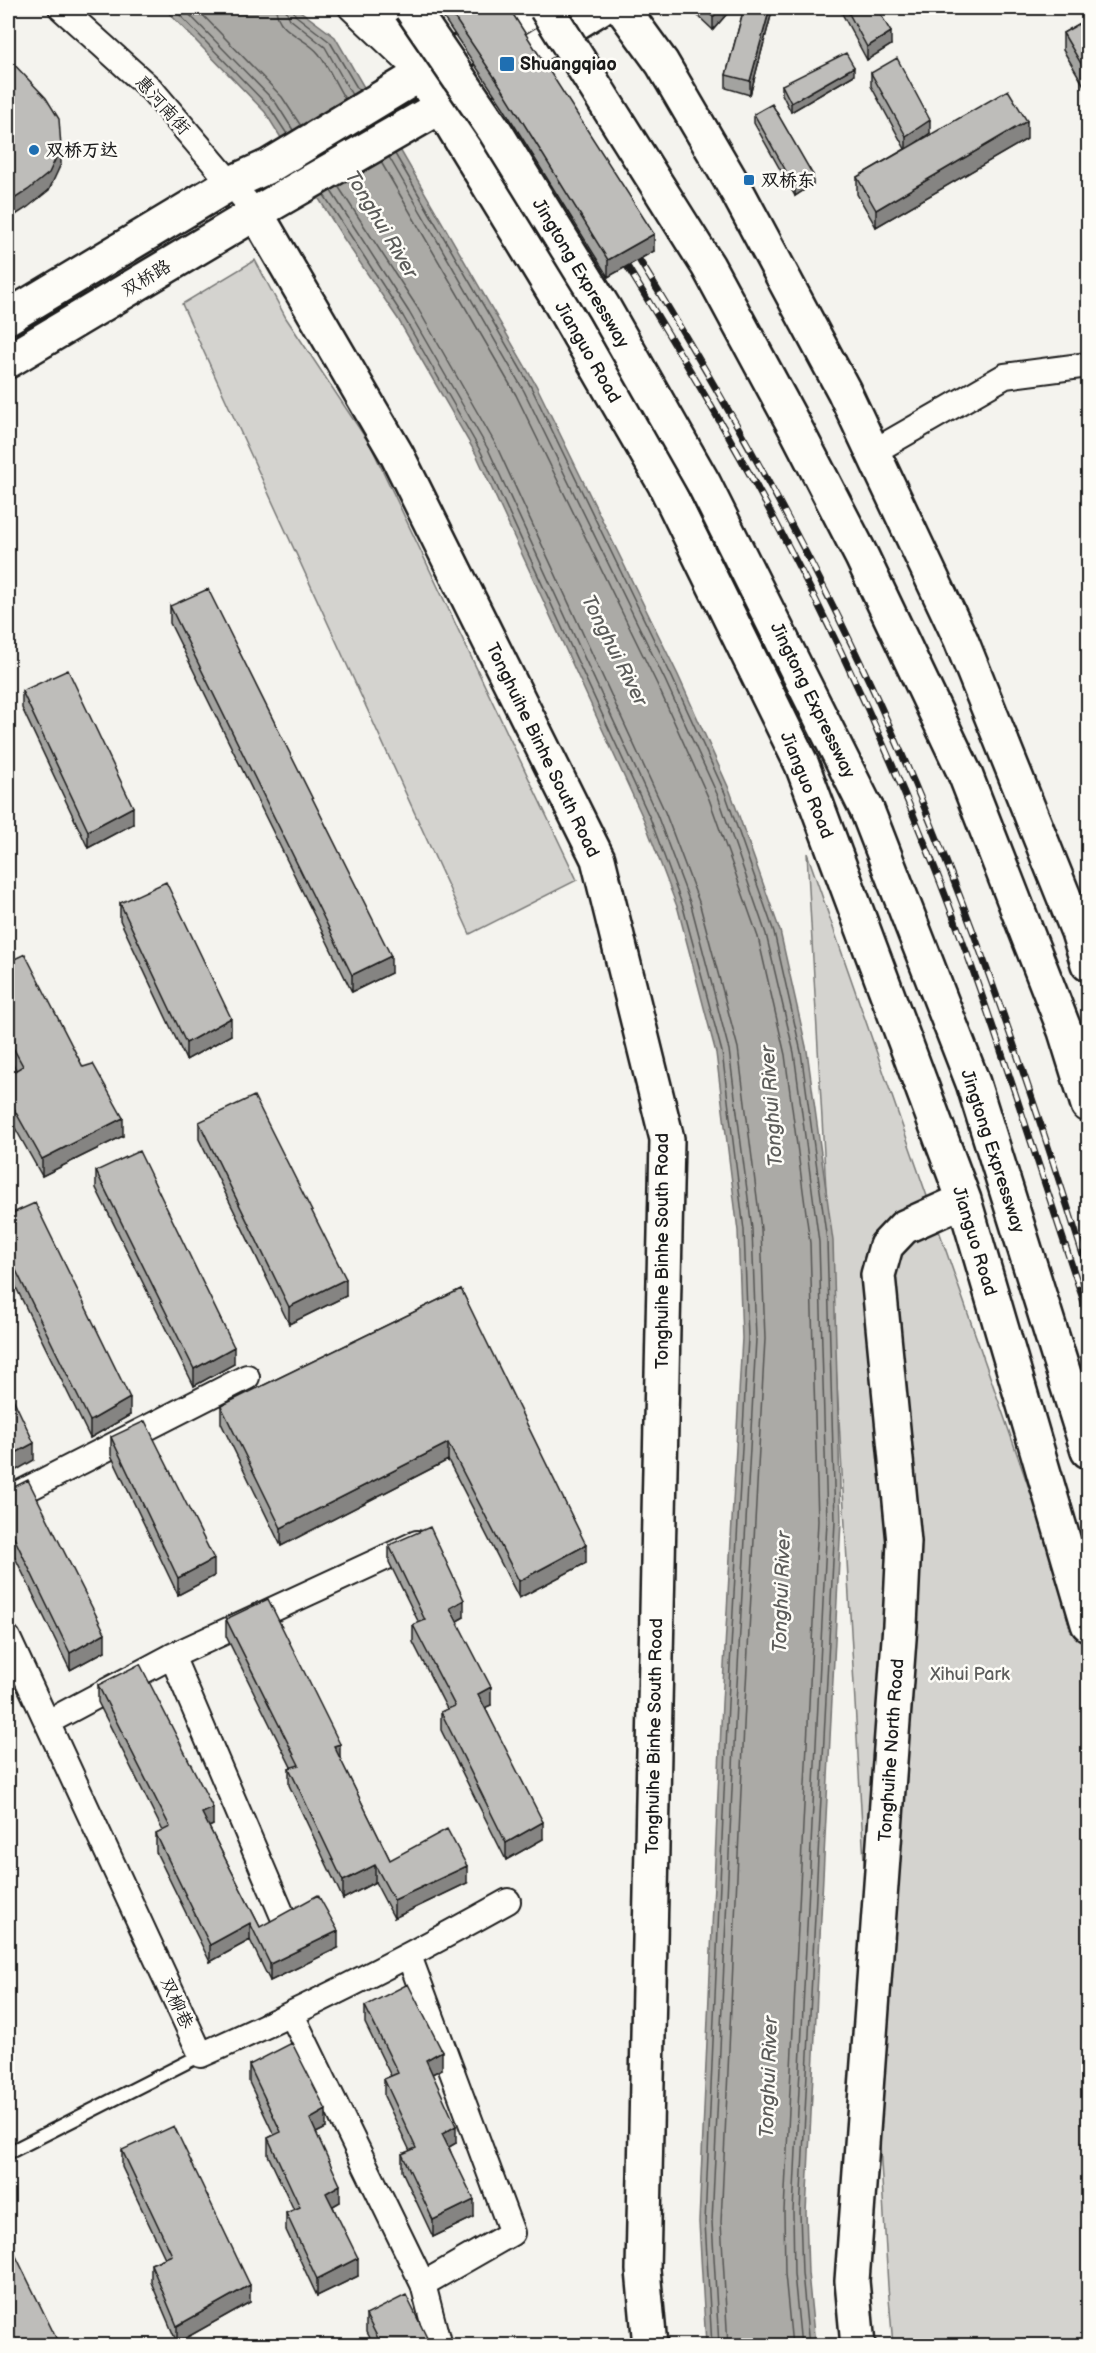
<svg xmlns="http://www.w3.org/2000/svg" width="1096" height="2353" font-family="'Balsamiq Sans','LXGW WenKai TC',sans-serif">
<style>
.green{fill:#d4d3cf;stroke:#787876;stroke-width:1.5}
.water{fill:#abaaa6;stroke:#72716f;stroke-width:1.5}
.lines{fill:none;stroke-linecap:round;stroke-linejoin:round}
.shore{stroke:#555553;stroke-width:1.5}
.lane-casing{stroke:#1c1c1c;stroke-width:16}
.street-casing{stroke:#1c1c1c;stroke-width:28}
.secondary-casing{stroke:#1c1c1c;stroke-width:38}
.highway-casing{stroke:#1c1c1c;stroke-width:38}
.lane{stroke:#fdfcf7;stroke-width:12}
.street{stroke:#fdfcf7;stroke-width:24}
.secondary{stroke:#fdfcf7;stroke-width:33}
.highway{stroke:#fdfcf7;stroke-width:33}
.rail-casing{stroke:#1c1c1c;stroke-width:7}
.rail{stroke:#fdfcf7;stroke-width:4.5;stroke-dasharray:14;stroke-linecap:butt}
.highway-bridge-casing{stroke:#1c1c1c;stroke-width:38;stroke-linecap:butt}
.highway-bridge{stroke:#fdfcf7;stroke-width:33}
.wall{fill:#a3a3a0;stroke:#1c1c1c;stroke-width:1.5}
.shaded-wall{fill:#858482;stroke:#1c1c1c;stroke-width:1.5}
.building{fill:#bebdba;stroke:#1c1c1c;stroke-width:1.5}
.poi-dot{fill:#1f6fb2;stroke:#fdfcf7;stroke-width:2}
.labels{text-anchor:middle;stroke-width:5;stroke-linejoin:round;paint-order:stroke}
.poi-label{font-size:18px;font-weight:bold;fill:#1c1c1c;stroke:#fdfcf7;text-anchor:start}
.street-label{font-size:18px;fill:#1c1c1c;stroke:#fdfcf7}
.park-label{font-size:18px;fill:#5c5c5b;stroke:#fdfcf7}
.water-label{font-size:20px;font-style:italic;fill:#5c5c5a;stroke:#fdfcf7}
</style>
<rect width="100%" height="100%" fill="#f4f3ee"/>
<filter id="ink" filterUnits="userSpaceOnUse"><feTurbulence type="fractalNoise" baseFrequency=".0167" numOctaves="2"/><feDisplacementMap in="SourceGraphic" scale="12" xChannelSelector="R" yChannelSelector="G"/><feConvolveMatrix kernelMatrix="1 2 1 2 8 2 1 2 1" color-interpolation-filters="sRGB"/></filter>
<g filter="url(#ink)">
<path class="green" d="M255,260L286,318L371,446L577,880L470,934L182,304Z
M807,853L1088,1657V2345H893L888,2286Z"/>
<path class="water" d="M164,8H296L335,37L536,385L678,675L730,791L780,931L807,1051L833,1241L841,1521L806,2212L808,2273L815,2345H706L699,2222L722,1703L742,1338L738,1231L716,1053L678,909L644,820L476,454L398,319L344,239L265,112Z"/>
<g class="lines">
<path class="shore" d="M173,8L270,108L287,134
M183,8L276,103L293,130
M196,8L282,97L301,126
M276,8C277,33 306,37 319,54C329,68 336,85 345,99
M285,8L290,19L325,47L352,95
M293,8L295,15L330,42L359,91
M395,154L531,387L672,677L725,793L774,932L801,1052L827,1241L835,1521L800,2212L802,2273L809,2346
M389,157L524,391L665,680L718,796L766,934L794,1053L819,1242L827,1521L793,2211L794,2274L801,2346
M381,162L516,395L657,684L709,799L758,937L785,1055L810,1243L818,1521L784,2211L785,2274L792,2346
M338,186L417,307L496,445L665,812L699,902L738,1048L761,1229L765,1339L745,1704L721,2222L728,2346
M331,191L409,312L488,449L657,815L691,905L729,1050L752,1229L756,1339L736,1703L712,2222L719,2346
M324,195L403,316L481,452L650,818L683,907L722,1052L744,1230L748,1338L728,1703L705,2222L712,2346"/>
<g class="lane-casing">
<path id="lane" d="M8,2153L201,2055"/>
</g>
<g class="street-casing">
<path id="street" d="M61,8L151,89L256,213
M351,8L408,62
M873,452L1005,376L1088,365
M8,1499L247,1377
M8,1638L201,2055C306,2009 408,1957 508,1901
M172,1656L417,1543
M48,1722L172,1656L284,1919
M409,1956L512,2233L423,2284
M292,2015L423,2284L439,2346"/>
</g>
<g class="secondary-casing">
<path id="secondary" d="M387,8L421,74L558,299L664,483L802,765L964,1200L1088,1624
M622,8L662,63L738,193L844,391L961,640L1078,932L1088,964
M256,213L397,455L598,859L667,1139L643,2270L650,2346
M8,317L231,183L269,166L421,74L536,8
M8,361L256,213L442,106L600,8
M858,2346L852,2281L900,1625L904,1542L878,1275L886,1246L904,1227L964,1200"/>
</g>
<g class="highway-casing">
<path id="highway" d="M965,774L1065,1031L1088,1105
M867,810L973,1083L1088,1451"/>
</g>
<use href="#lane" class="lane"/>
<use href="#street" class="street"/>
<use href="#secondary" class="secondary"/>
<use href="#highway" class="highway"/>
<g class="rail-casing">
<path id="rail" d="M630,245C728,403 818,564 893,734C970,908 1031,1090 1088,1271
M619,253C676,346 733,440 783,536C839,642 888,750 932,861C991,1010 1037,1163 1088,1314"/>
</g>
<use href="#rail" class="rail"/>
<g class="highway-bridge-casing">
<path id="highway-bridge" d="M411,8L495,131L604,308L704,484L867,810
M546,8L708,266L797,431L862,557L965,774"/>
</g>
<use href="#highway-bridge" class="highway-bridge"/>
</g>
<path class="wall" d="M437,8H509L654,251L608,277L503,107Z
M696,8H732L713,30L696,14Z
M744,8H773L750,95L726,88V75Z
M839,8H877L891,45L867,60Z
M1089,18V94L1063,50V33Z
M871,73L930,133L914,144L1027,139L876,227L857,194V177L905,149L871,86Z
M854,75L791,112L782,94V85Z
M754,114L813,184L795,196L754,123Z
M170,606L391,973L352,992L170,623Z
M22,691L133,824L88,848L22,708Z
M120,903L231,1035L186,1060L120,920Z
M8,962L83,1067L123,1136L42,1176L10,1119L8,1120V1075L16,1070L10,1060L8,1061Z
M199,1122L346,1296L289,1324L199,1139Z
M96,1171L234,1364L194,1386L96,1188Z
M8,1215L130,1415L90,1438L8,1271Z
M461,1289L586,1563L519,1598L448,1460L281,1546L221,1423V1406Z
M111,1437L214,1576L178,1595L111,1455Z
M8,1490L105,1651L70,1670L8,1543Z
M389,1545L464,1617L457,1621L491,1705L485,1707L543,1839L506,1860L441,1730V1712L447,1709L413,1642V1625L419,1623L389,1562Z
M226,1619L340,1759L390,1860L467,1883L394,1918L375,1882L343,1899L289,1785V1768L291,1767L226,1636Z
M98,1685L213,1825L209,1827L260,1927L338,1948L270,1981L250,1940L210,1962L156,1852V1834L163,1831L98,1702Z
M365,2006L442,2069L432,2074L456,2143L449,2147L474,2217L433,2237L402,2171V2154L410,2151L384,2096V2079L391,2076L365,2023Z
M249,2065L326,2128L316,2133L340,2202L333,2206L358,2276L317,2296L286,2230V2213L294,2210L268,2155V2138L274,2135L249,2082Z
M122,2150L250,2302L177,2343L151,2282V2264L165,2258L122,2167Z
M366,2315L431,2346H373L366,2332Z"/>
<path class="shaded-wall" d="M721,8H732L713,30V17Z
M770,8H773L750,95V81Z
M891,32V45L867,60V47Z
M854,67V75L791,112V103Z
M930,120V133L906,150V136Z
M1027,121V139L876,227V210Z
M61,147V164L49,190L28,207L8,220V203Z
M813,175V184L795,196V187Z
M654,234V251L608,277V260Z
M133,807V824L88,848V831Z
M391,956V973L352,992V975Z
M231,1018V1035L186,1060V1043Z
M10,1042V1060L8,1061V1044Z
M10,1102V1119L8,1120V1103Z
M123,1118V1136L42,1176V1159Z
M346,1279V1296L289,1324V1307Z
M234,1347V1364L194,1386V1369Z
M130,1398V1415L90,1438V1421Z
M34,1443V1460L8,1475V1457Z
M448,1443V1460L281,1546V1528Z
M586,1545V1563L519,1598V1581Z
M214,1559V1576L178,1595V1578Z
M464,1600V1617L450,1625V1608Z
M105,1633V1651L70,1670V1653Z
M491,1687V1705L478,1711V1694Z
M340,1744V1761L334,1746Z
M213,1808V1825L202,1830V1813Z
M543,1822V1839L506,1860V1843Z
M375,1865V1882L343,1899V1881Z
M467,1866V1883L394,1918V1900Z
M250,1923V1940L210,1962V1945Z
M338,1931V1948L270,1981V1964Z
M442,2051V2069L426,2077V2060Z
M326,2110V2128L310,2136V2119Z
M456,2126V2143L442,2151V2134Z
M340,2185V2202L326,2210V2193Z
M474,2200V2217L433,2237V2220Z
M358,2258V2276L317,2296V2279Z
M250,2285V2302L177,2343V2326Z"/>
<path class="building" d="M448,8H509L654,234L608,260L503,90Z
M702,8H721L713,17Z
M744,8H770L750,81L726,75Z
M846,8H877L891,32L867,47Z
M1089,18V77L1063,33Z
M846,53L854,67L791,103L782,85Z
M8,58L46,98L59,119L61,147L49,173L28,190L8,203Z
M897,58L930,120L906,136L871,73Z
M1008,90L1027,121L876,210L857,177Z
M772,104L813,175L795,187L754,114Z
M208,589L391,956L352,975L170,606Z
M68,670L133,807L88,831L22,691Z
M166,882L231,1018L186,1043L120,903Z
M25,954L83,1067L93,1064L123,1118L42,1159L10,1102L8,1103V1075L23,1066L10,1042L8,1044V962Z
M254,1096L346,1279L289,1307L199,1122Z
M139,1151L234,1347L194,1369L96,1171Z
M35,1203L130,1398L90,1421L8,1254V1215Z
M461,1289L586,1545L519,1581L448,1443L281,1528L221,1406Z
M8,1388L34,1443L8,1457Z
M145,1421L214,1559L178,1578L111,1437Z
M28,1480L105,1633L70,1653L8,1525V1490Z
M430,1527L464,1600L450,1608L491,1687L478,1694L543,1822L506,1843L441,1712L455,1706L413,1625L425,1620L389,1545Z
M268,1599L340,1744L334,1746L390,1860L447,1829L467,1866L394,1900L375,1865L343,1881L289,1768L299,1765L226,1619Z
M140,1664L213,1808L202,1813L260,1927L318,1895L338,1931L270,1964L250,1923L210,1945L156,1834L170,1827L98,1685Z
M408,1984L442,2051L426,2060L456,2126L442,2134L474,2200L433,2220L402,2154L416,2148L384,2079L398,2073L365,2006Z
M292,2043L326,2110L310,2119L340,2185L326,2193L358,2258L317,2279L286,2213L300,2207L268,2138L281,2132L249,2065Z
M174,2126L250,2285L177,2326L151,2264L172,2255L122,2150Z
M12,2248L60,2346H8V2250Z
M406,2295L431,2346H382L366,2315Z
M263,2342L265,2346H255Z"/>
</g>
<g class="poi-dot">
<rect x="499" y="56" width="16" height="16" rx="3"/>
<circle cx="34" cy="150" r="6"/>
<rect x="743" y="174" width="12" height="12" rx="3"/>
</g>
<g class="labels">
<g class="poi-label">
<text x="520" y="70">Shuangqiao</text>
<text x="46" y="156">双桥万达</text>
<text x="761" y="186">双桥东</text>
</g>
<g class="street-label">
<text transform="translate(163 105) rotate(48)" y="6">惠河南街</text>
<text transform="translate(581 273) rotate(59)" y="6">Jingtong Expressway</text>
<text transform="translate(146 278) rotate(-31)" y="6">双桥路</text>
<text transform="translate(588 352) rotate(60)" y="6">Jianguo Road</text>
<text transform="translate(813 700) rotate(64)" y="6">Jingtong Expressway</text>
<text transform="translate(543 750) rotate(64)" y="6">Tonghuihe Binhe South Road</text>
<text transform="translate(807 785) rotate(68)" y="6">Jianguo Road</text>
<text transform="translate(993 1151) rotate(72)" y="6">Jingtong Expressway</text>
<text transform="translate(975 1241) rotate(73)" y="6">Jianguo Road</text>
<text transform="translate(662 1251) rotate(-90)" y="6">Tonghuihe Binhe South Road</text>
<text transform="translate(654 1736) rotate(-89)" y="6">Tonghuihe Binhe South Road</text>
<text transform="translate(891 1750) rotate(-86)" y="6">Tonghuihe North Road</text>
<text transform="translate(177 2003) rotate(65)" y="6">双柳巷</text>
</g>
<g class="park-label">
<text x="970" y="1680">Xihui Park</text>
</g>
<g class="water-label">
<text transform="translate(382 224) rotate(59)" y="7">Tonghui River</text>
<text transform="translate(615 650) rotate(63)" y="7">Tonghui River</text>
<text transform="translate(771 1106) rotate(-94)" y="7">Tonghui River</text>
<text transform="translate(781 1592) rotate(-88)" y="7">Tonghui River</text>
<text transform="translate(768 2077) rotate(-88)" y="7">Tonghui River</text>
</g>
</g>
<rect width="1096" height="2353" fill="none" stroke="#fdfcf7" stroke-width="30"/>
<rect x="15" y="15" width="1066" height="2323" fill="none" stroke="#1c1c1c" stroke-width="2" filter="url(#ink)"/>
</svg>
